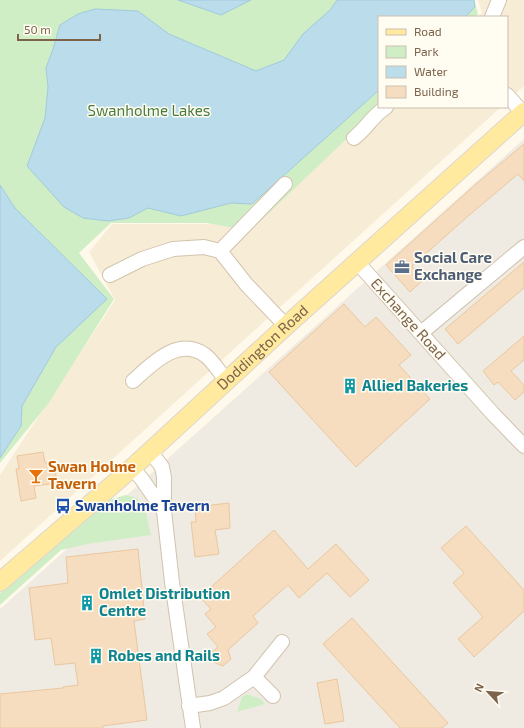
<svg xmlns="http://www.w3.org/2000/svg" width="524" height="728" font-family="'Exo 2',sans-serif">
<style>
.residential{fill:#f7edd7}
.industrial{fill:#efebe3}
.green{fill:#d0eec6}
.water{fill:#bbdcea;stroke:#a1cadd}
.building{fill:#f6ddbf;stroke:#eac79e}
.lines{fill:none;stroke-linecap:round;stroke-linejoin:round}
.minor-casing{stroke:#d2c3ad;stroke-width:16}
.major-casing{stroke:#ddd6d0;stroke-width:20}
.minor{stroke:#fff;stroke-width:14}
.major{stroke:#ffeaa0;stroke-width:18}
.labels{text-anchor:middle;stroke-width:3;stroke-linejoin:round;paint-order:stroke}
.park-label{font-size:15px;fill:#477c3d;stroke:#fffcf2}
.service-label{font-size:15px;font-weight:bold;fill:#4e5e75;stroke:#fffcf2;text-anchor:start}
.street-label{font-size:15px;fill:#7c634a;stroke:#fffcf2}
.culture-label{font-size:15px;font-weight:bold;fill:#0d838f;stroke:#fffcf2;text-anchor:start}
.food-label{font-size:15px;font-weight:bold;fill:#c56008;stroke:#fffcf2;text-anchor:start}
.transit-label{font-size:15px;font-weight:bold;fill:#164399;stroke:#fffcf2;text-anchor:start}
</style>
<rect width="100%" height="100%" fill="#fef9ea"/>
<path class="residential" d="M478,0H524V86L507,102V17H477L482,13Z
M381,107H501L0,561V475L115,300L89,252L112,224H253Z"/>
<path class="industrial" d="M524,139V728H0V609Z"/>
<path class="green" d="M0,0H474L478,14L475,17H379V107H380L250,231L207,223H111L79,253L114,299L48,404L0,463Z
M126,495L137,498L145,508L151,535L87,544L61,550L0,605V593L101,505L112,499Z
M247,694L261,699L265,704L237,712L242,697Z"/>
<path class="water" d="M178,0H251L221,15Z
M337,0H474L475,7L465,17H379V90L252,204L231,203L181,216L148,208L129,218L108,221L83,218L64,207L27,166L45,118L48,87L46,68L53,49L60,25L78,14L95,9L138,11L169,34L256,71L284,60L303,34L330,10Z
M0,185L15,208L107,299L56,347L22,406L21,426L0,458Z"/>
<path class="building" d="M524,144V181L518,174L467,217L412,266L424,279L410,292L386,265L476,184Z
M524,262V288L458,344L445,329Z
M344,304L365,327L376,317L411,355L399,365L430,399L356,467L269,372Z
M524,336V360L511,371L524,385V392L515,400L498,382L494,385L483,371Z
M43,452L45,463L54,462L57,483L34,486L36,498L21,501L16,469H19L17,456Z
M229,503L230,528L215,530L219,554L195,557L191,522H196L195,507Z
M466,526L524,590V611L474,657L458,639L483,617L453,583L464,573L441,548Z
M274,530L308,569L336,544L369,580L350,597L327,573L299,598L288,585L253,616L258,623L228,650L231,659L223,666L213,662L212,652L218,647L207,634L216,627L205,614L211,609L200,597Z
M138,549L145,619L134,621L147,720L103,726V728H0V694L63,688V687L78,685L75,663L55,665L51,638L35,640L29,588L68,583L66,557Z
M352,618L448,723L442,728H400L323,644Z
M337,679L344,721L325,724L317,683Z"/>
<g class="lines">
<g class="minor-casing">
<path id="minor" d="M492,17L499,0
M507,95L523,113
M354,138C366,129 373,115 386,107
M220,251L285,184
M357,262L494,415L524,446
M110,275L142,259L173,249L204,247L220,251L246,284L286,326
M421,333L524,247
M133,381C152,364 178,336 205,355C213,361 220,373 227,381
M150,451L162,467L164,477V511L172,582L193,728
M132,468L141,478L164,511
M254,677L273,696
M189,706L210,703L224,698L254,677L282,642"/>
</g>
<g class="major-casing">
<g id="major">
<path id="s1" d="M0,582L132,468L286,326L524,112"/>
</g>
</g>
<use href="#minor" class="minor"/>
<use href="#major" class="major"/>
</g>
<defs>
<g id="office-bare" transform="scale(1.2)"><path d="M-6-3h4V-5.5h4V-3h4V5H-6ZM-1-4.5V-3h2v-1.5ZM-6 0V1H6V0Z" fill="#5c6f8a" stroke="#fffcf2" stroke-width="2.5" paint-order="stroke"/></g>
<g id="building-bare" transform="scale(1.2)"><path d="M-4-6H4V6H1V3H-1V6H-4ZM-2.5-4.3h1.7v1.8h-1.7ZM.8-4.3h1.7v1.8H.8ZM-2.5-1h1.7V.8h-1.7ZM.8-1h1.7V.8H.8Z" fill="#0f9aa8" stroke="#fffcf2" stroke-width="2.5" paint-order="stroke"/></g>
<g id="bar-bare" transform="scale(1.2)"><path d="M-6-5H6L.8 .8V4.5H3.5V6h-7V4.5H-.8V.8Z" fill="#e8710a" stroke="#fffcf2" stroke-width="2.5" paint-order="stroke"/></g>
<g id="bus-bare" transform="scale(1.2)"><path d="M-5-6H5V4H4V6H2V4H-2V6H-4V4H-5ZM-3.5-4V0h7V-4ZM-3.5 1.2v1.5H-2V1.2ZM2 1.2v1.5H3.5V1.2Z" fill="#1a4fb4" stroke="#fffcf2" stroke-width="2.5" paint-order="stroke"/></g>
</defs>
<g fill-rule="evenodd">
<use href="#office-bare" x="402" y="267"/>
<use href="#building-bare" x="350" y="386"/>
<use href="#bar-bare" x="36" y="476"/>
<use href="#bus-bare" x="63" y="506"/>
<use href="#building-bare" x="87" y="603"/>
<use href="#building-bare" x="96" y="656"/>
</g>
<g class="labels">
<g class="park-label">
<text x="149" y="116">Swanholme Lakes</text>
</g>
<g class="service-label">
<text x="414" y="263">Social Care<tspan x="414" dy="17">Exchange</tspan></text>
</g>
<g class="street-label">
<text transform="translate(408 319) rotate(48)" y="5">Exchange Road</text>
<text dy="5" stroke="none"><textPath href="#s1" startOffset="352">Doddington Road</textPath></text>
</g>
<g class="culture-label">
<text x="362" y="391">Allied Bakeries</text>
<text x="99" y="599">Omlet Distribution<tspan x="99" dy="17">Centre</tspan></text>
<text x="108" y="661">Robes and Rails</text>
</g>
<g class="food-label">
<text x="48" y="472">Swan Holme<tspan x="48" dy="17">Tavern</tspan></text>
</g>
<g class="transit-label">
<text x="75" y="511">Swanholme Tavern</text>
</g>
</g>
<rect x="378" y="16" width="130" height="92" fill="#fffcf2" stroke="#cbbfaf"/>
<rect x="386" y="29" width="20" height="6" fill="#ffeaa0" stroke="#cbbfaf"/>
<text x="414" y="36" font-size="12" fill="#7c634a">Road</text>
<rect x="386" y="46" width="20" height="12" fill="#d0eec6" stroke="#cbbfaf"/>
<text x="414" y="56" font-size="12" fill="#7c634a">Park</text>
<rect x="386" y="66" width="20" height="12" fill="#bbdcea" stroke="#cbbfaf"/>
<text x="414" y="76" font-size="12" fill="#7c634a">Water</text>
<rect x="386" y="86" width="20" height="12" fill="#f6ddbf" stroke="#cbbfaf"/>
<text x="414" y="96" font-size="12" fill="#7c634a">Building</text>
<g transform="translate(488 692) rotate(296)" stroke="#fffcf2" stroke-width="3" paint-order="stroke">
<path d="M0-3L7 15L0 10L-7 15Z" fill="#7c634a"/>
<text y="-6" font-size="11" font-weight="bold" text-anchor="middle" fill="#7c634a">N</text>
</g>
<path d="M18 34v6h82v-6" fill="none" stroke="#7c634a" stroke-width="2"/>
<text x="24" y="34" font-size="12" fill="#7c634a" stroke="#fffcf2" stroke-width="3" paint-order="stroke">50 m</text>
</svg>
